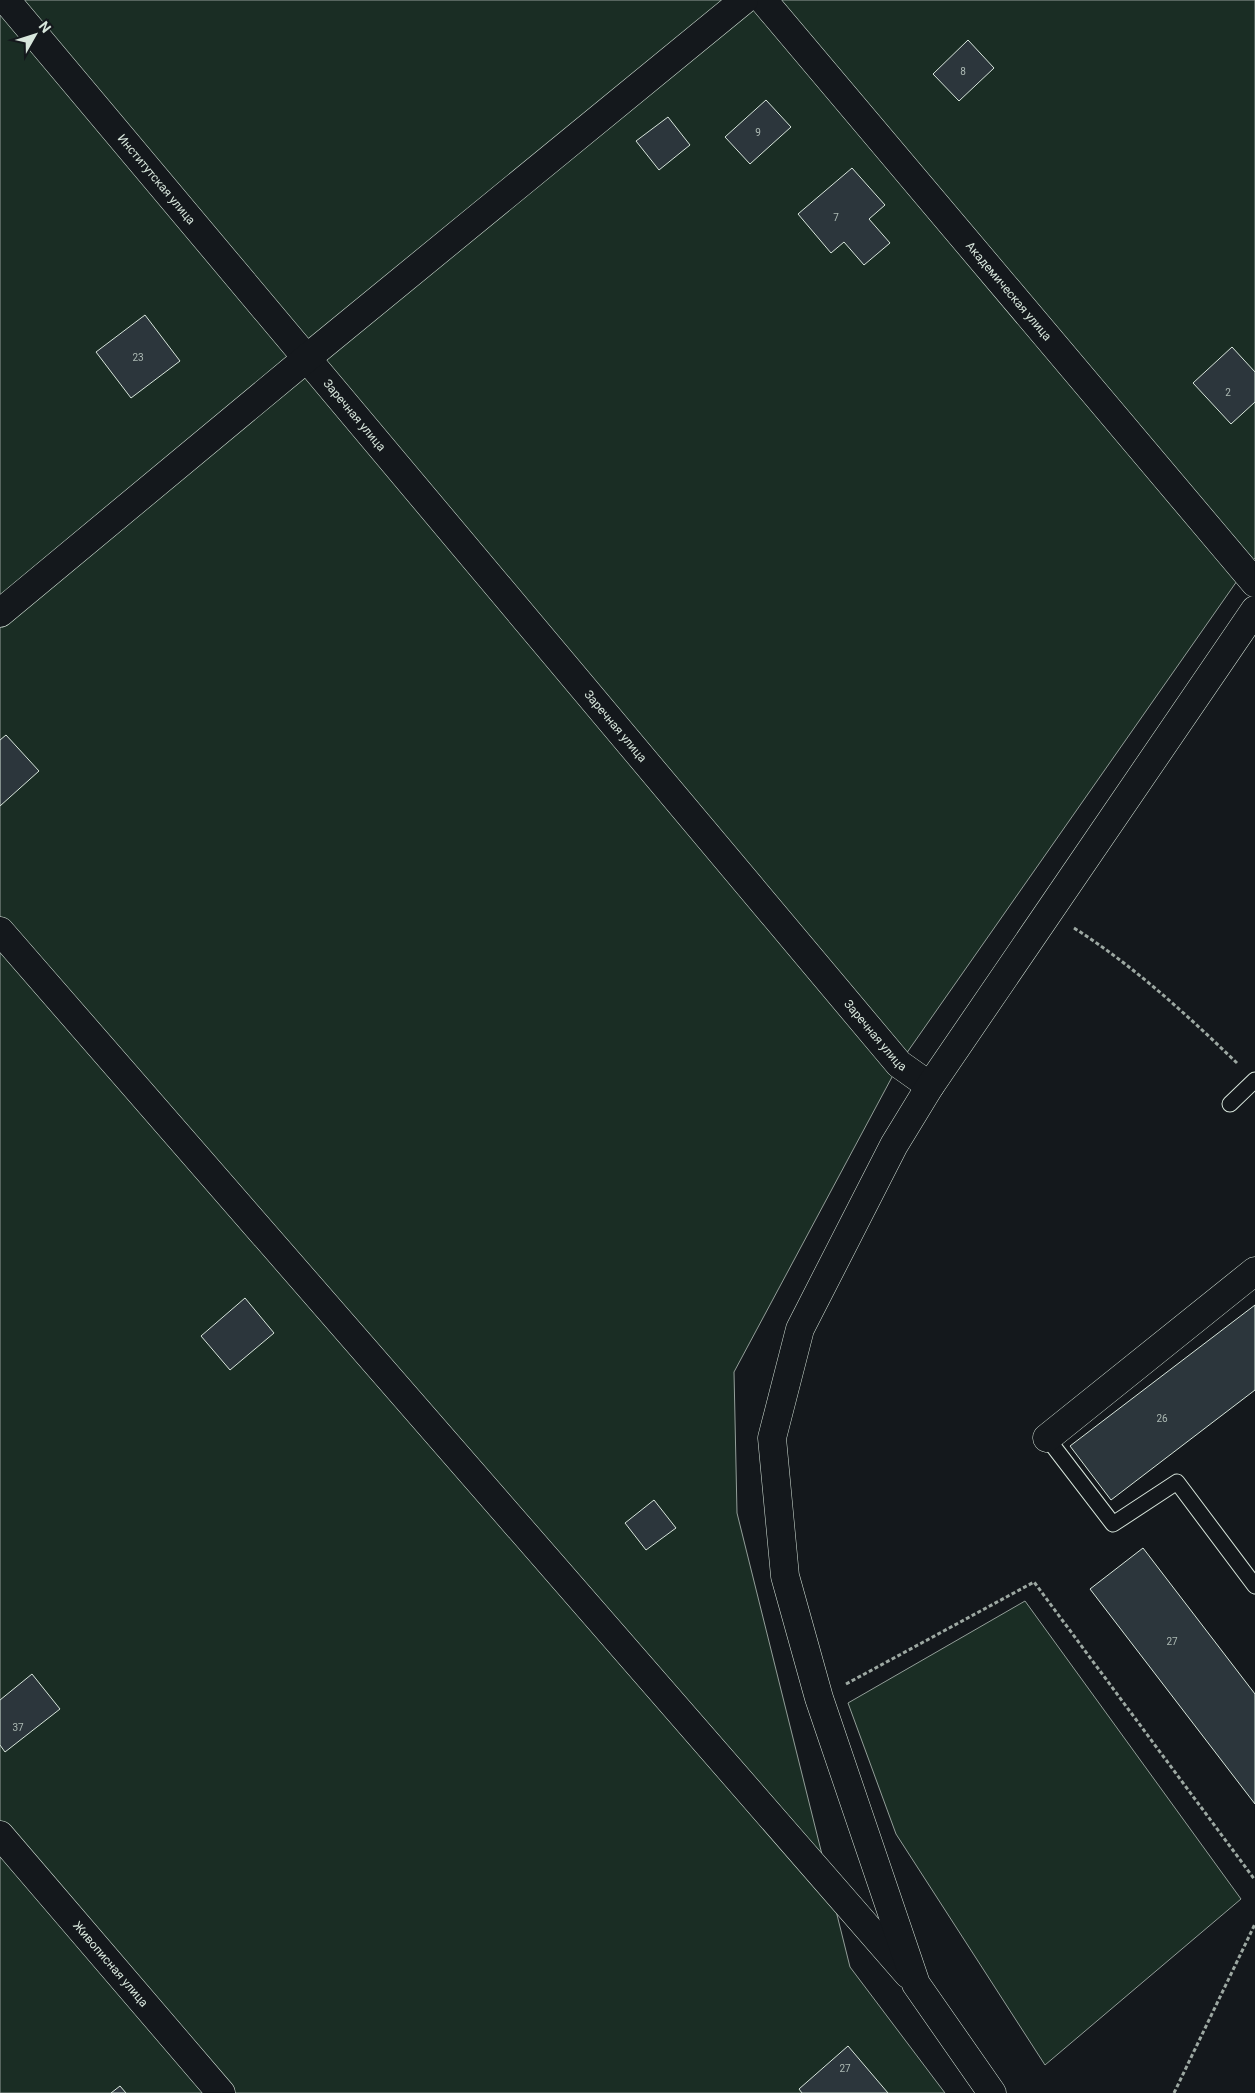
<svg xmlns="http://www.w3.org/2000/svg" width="1255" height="2093" font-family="Roboto,sans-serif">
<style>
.green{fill:#1a2d24;stroke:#939e99}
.building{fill:#2c363c;stroke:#d8e6dc}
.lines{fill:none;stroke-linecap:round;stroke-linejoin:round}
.service-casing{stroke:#d8e6dc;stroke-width:17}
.minor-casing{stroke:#d8e6dc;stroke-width:29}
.path{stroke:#9da8a2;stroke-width:3;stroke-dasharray:4 2.5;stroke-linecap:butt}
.service{stroke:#14181c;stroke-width:15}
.minor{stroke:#14181c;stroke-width:28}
.labels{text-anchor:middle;stroke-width:4;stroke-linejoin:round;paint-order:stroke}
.number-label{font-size:10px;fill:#adbab4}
.street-label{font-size:12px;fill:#d8e6dc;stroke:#14181c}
</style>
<rect width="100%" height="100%" fill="#14181c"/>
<path class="green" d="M0,0H1255V558L1244,571L899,1064L734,1372L737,1513L850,1967L945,2093H0Z
M1025,1601L1241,1899L1045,2065L896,1834L848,1703Z"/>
<path class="building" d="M968,40L994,68L959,101L933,74Z
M766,100L791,127L750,164L725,137Z
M668,117L690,145L659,170L636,141Z
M852,168L885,205L869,219L890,243L864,265L844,242L831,253L798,214Z
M145,315L180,361L131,398L96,352Z
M1232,347L1255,372V402L1231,424L1193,383Z
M6,735L39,771L0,806V740Z
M245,1298L274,1333L230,1370L201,1336Z
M1255,1305V1390L1111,1500L1070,1446Z
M654,1500L676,1528L646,1550L625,1523Z
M1143,1548L1255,1694V1804L1090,1589Z
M32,1674L60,1709L5,1752L0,1745V1700Z
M848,2046L888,2093H802L799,2089Z
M120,2086L126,2093H111Z"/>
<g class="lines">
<g class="service-casing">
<path id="service" d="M1230,1104L1255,1080
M1047,1438L1113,1524L1177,1482L1255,1586"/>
</g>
<g class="minor-casing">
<g id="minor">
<path id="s1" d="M6,0L899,1064L930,1086"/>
<path id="s2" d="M763,0L1255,583"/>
<path d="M0,613L307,358L744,0"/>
<path d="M0,931L908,1974"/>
<path d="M1047,1438L1255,1271"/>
<path id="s3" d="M0,1835L221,2093"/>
<path d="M992,2093L916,1984L819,1698L785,1576L772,1438L800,1329L894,1145L930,1086L1255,610"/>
</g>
</g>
<path class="path" d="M1074,928C1134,966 1187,1015 1238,1064
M846,1684L1034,1582L1255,1880
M1174,2093L1255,1924"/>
<use href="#service" class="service"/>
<use href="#minor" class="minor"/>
</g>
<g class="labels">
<g class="number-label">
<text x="963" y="75">8</text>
<text x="758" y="136">9</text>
<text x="836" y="221">7</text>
<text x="138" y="361">23</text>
<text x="1228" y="396">2</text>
<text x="1162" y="1422">26</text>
<text x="1172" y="1645">27</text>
<text x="18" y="1731">37</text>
<text x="845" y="2072">27</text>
</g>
<g class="street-label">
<text dy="4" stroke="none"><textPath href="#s1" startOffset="234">Институтская улица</textPath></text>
<text dy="4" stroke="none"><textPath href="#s2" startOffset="381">Академическая улица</textPath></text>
<text dy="4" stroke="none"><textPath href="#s1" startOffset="542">Заречная улица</textPath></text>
<text dy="4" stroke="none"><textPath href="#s1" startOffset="948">Заречная улица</textPath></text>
<text dy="4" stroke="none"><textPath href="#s1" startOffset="1352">Заречная улица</textPath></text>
<text dy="4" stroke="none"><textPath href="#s3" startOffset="170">Живописная улица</textPath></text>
</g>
</g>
<g transform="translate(35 35) rotate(51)" stroke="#14181c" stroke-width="4" paint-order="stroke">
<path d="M0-4L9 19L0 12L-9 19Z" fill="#d8e6dc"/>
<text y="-8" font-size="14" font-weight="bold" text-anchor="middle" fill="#d8e6dc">N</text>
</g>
</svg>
